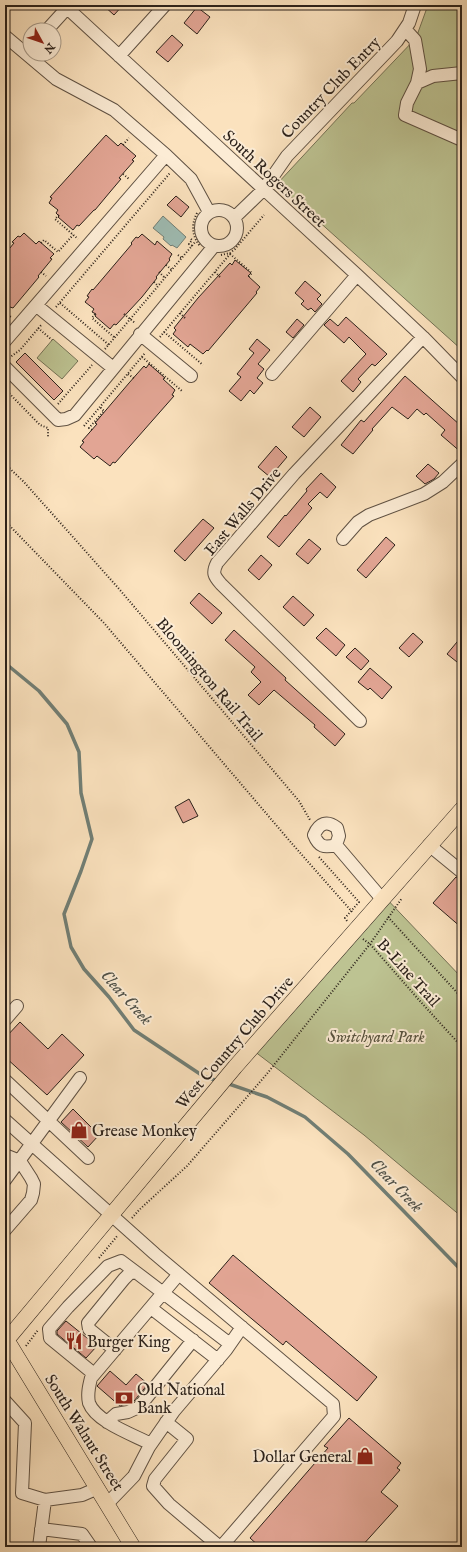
<svg xmlns="http://www.w3.org/2000/svg" width="467" height="1552" font-family="'IM FELL English',serif">
<style>
.green{fill:#bdc392;stroke:#747256}
.water{fill:#9fbdb4;stroke:#717f76}
.lines{fill:none;stroke-linecap:round;stroke-linejoin:round}
.stream{stroke:#717f76;stroke-width:3.5}
.building{fill:#e2a594;stroke:#2b211a}
.minor-casing{stroke:#5f5143;stroke-width:14}
.major-casing{stroke:#2b211a;stroke-width:16}
.path{stroke:#2b211a;stroke-width:2;stroke-dasharray:1 2;stroke-linecap:butt}
.minor{stroke:#fcecd5;stroke-width:12}
.major{stroke:#fbe2be;stroke-width:15}
.labels{text-anchor:middle;stroke-width:4;stroke-linejoin:round;paint-order:stroke}
.street-label{font-size:16px;fill:#2b211a;stroke:#fcecd5}
.park-label{font-size:16px;font-style:italic;fill:#57523e;stroke:#fcecd5}
.poi-label{font-size:16px;fill:#2b211a;stroke:#fcecd5;text-anchor:start}
.water-label{font-size:17px;font-style:italic;fill:#4e5048;stroke:#fcecd5}
</style>
<rect width="100%" height="100%" fill="#fbe2be"/>
<filter id="stains"><feTurbulence type="fractalNoise" baseFrequency=".005" numOctaves="4"/><feColorMatrix values="0 0 0 0 .2 0 0 0 0 .09 0 0 0 0 .02 0 0 0 .5 -.17"/></filter>
<radialGradient id="worn" r=".72"><stop offset=".6" stop-color="#630" stop-opacity="0"/><stop offset="1" stop-color="#630" stop-opacity=".3"/></radialGradient>
<path class="green" d="M428,5H462V350L277,184L352,103H354L416,38Z
M53,339L78,361L62,379L37,358Z
M382,894L462,978V1217L364,1135L254,1051Z"/>
<path class="water" d="M163,216L186,237L177,248L172,245L171,246L163,239L164,237L153,228Z"/>
<g class="lines">
<path class="stream" d="M5,589L7,594L5,597
M5,663L39,691L67,724L79,752L81,793L92,839L81,871L64,914L71,947L84,969L109,997L134,1030L203,1076L218,1081
M226,1083L267,1097L305,1117L348,1154L462,1271"/>
</g>
<path class="building" d="M103,5H123L114,15Z
M197,7L210,17L197,34L184,23Z
M172,35L183,45L168,62L156,52Z
M106,135L118,146L121,143L136,156L132,160L134,161L119,178L121,179L110,192L95,210H94L79,226L77,225L73,230L58,217L59,216L56,213L58,210L49,203L52,198L50,197Z
M176,196L189,207L181,217L167,205Z
M24,233L36,244L39,241L54,254L50,258L52,259L38,276L39,277L13,308L10,307L5,313V254L14,243L12,242L18,236L20,237Z
M142,234L155,245L157,241L172,254L169,259L170,260L156,277L157,278L142,297L116,325L114,324L110,329L95,316L96,314L92,312L94,309L85,302L89,297L87,296L92,289L93,290L132,244L131,243L136,237L138,238Z
M235,260L251,273L248,276L260,287L256,292L257,293L208,351L207,350L203,354L190,344L188,347L173,334L176,330L174,328L198,298L230,263L232,265Z
M305,281L321,295L317,299L322,304L315,312L311,308L308,310L301,304L304,301L295,293Z
M346,317L387,354L375,366L372,364L358,379L361,382L353,392L341,381L366,354L349,337L344,343L324,325L330,319L338,326Z
M297,319L304,325L293,338L286,332Z
M257,339L270,350L258,364L264,369L257,378L263,383L254,394L250,390L241,401L229,391L241,377L237,374L254,353L249,349Z
M25,353L63,391L54,400L16,362Z
M149,364L165,378L163,379L175,390L172,395L174,396L115,463L113,462L110,466L97,456L94,459L80,447L84,442L82,441L97,424L95,423L129,383L144,366L146,368Z
M405,376L460,425L458,429L462,432V453L441,435L445,430L426,413L424,415L417,409L408,419L392,407L372,429L373,430L353,454L341,445L361,420L364,422Z
M310,407L321,417L304,437L292,427Z
M276,446L287,457L270,477L258,467Z
M428,464L439,473L434,479L425,484L416,476Z
M321,473L336,487L327,498L320,492L308,504L312,508L279,547L267,537L285,515L286,516L307,491L306,489Z
M203,519L214,528L185,561L174,551Z
M386,537L395,545L366,578L357,570Z
M309,539L321,549L308,564L296,554Z
M261,555L272,565L259,580L248,570Z
M199,593L222,613L212,624L190,603Z
M293,596L314,615L304,626L283,607Z
M326,628L345,645L336,656L316,638Z
M234,630L286,678L285,680L345,734L335,746L314,727L315,725L274,690L259,705L248,695L261,682L251,672L255,667L225,640Z
M413,633L423,642L409,657L399,648Z
M462,636V666L447,654Z
M355,648L369,661L361,670L346,657Z
M370,668L392,687L382,699L370,688L368,690L358,682Z
M189,799L198,816L183,823L175,807Z
M456,877L462,879V928L433,903Z
M20,1022L48,1049L62,1034L84,1055L47,1095L5,1057V1038Z
M73,1109L99,1135L88,1147L61,1122Z
M233,1255L377,1377L357,1401L286,1341L283,1345L209,1283Z
M66,1321L97,1346L86,1358L57,1334V1331Z
M110,1371L126,1385L136,1374L148,1384L134,1401L120,1406L97,1386Z
M349,1418L401,1463L397,1468L400,1470L381,1492L398,1506L361,1547H260L250,1538L328,1448L324,1446Z"/>
<g class="lines">
<g class="minor-casing">
<path id="minor" d="M64,5L357,275L423,337L462,377
M405,29L415,40L420,69L417,83L407,103L405,115L462,140
M47,30L67,8
M5,36L56,79L114,110L166,155L191,179L209,212
M119,56L165,5
M417,83L433,76L462,73
M201 228a18 18 0 1 1 36 0a18 18 0 1 1-36 0Z
M235,217L264,189L287,156L397,41L409,23L415,5
M37,306L113,368
M140,334L191,376
M5,341L166,155
M5,367L58,420L66,419L75,415L214,246
M272,374L357,275
M343,539L358,522L369,515L424,494L443,482L462,464
M360,721L221,584C214,576 212,573 217,563L294,474L423,337
M336,845C324,848 319,847 314,835C319,823 327,820 337,828L339,836L336,845L382,899
M429,845L462,872
M5,1020L17,1006
M5,1080L88,1158
M5,1120L155,1254L333,1404L334,1416L221,1547
M5,1155L20,1161L31,1178L34,1184L33,1193L31,1200L5,1230
M5,1180L80,1078
M151,1308L218,1360
M115,1350L89,1329L88,1323L124,1279L131,1272L137,1273L230,1344
M94,1374L50,1338L49,1329L68,1307L108,1266L121,1261L137,1273
M5,1401L25,1423L22,1493L45,1500
M107,1422L116,1414L128,1412L139,1407L193,1340
M166,1422L187,1439L155,1479L153,1486L169,1504L220,1547
M151,1444C134,1435 96,1422 89,1403C87,1394 89,1386 91,1378L179,1274
M107,1504L134,1476L149,1447L174,1411L226,1350L242,1327
M41,1529L82,1534L91,1547
M39,1547L45,1500L82,1495L98,1488"/>
</g>
<g class="major-casing">
<path id="major" d="M5,1337L133,1547
M5,1342L235,1067L462,809"/>
</g>
<path class="path" d="M123,145L129,138
M123,174L129,179
M197,213C191,225 192,236 200,246
M59,215L55,219L78,239
M191,239L192,240L189,244L192,246
M41,243L44,240L58,252L73,235
M230,254L252,273L248,277
M178,255L182,258
M221,255L230,253L235,249L264,215
M166,265L172,270
M41,272L46,276
M159,272L165,278
M215,272L220,277
M154,282L158,286
M60,303L109,345
M56,307L170,173
M5,313L11,317
M180,313L185,318
M95,314L92,318L115,338
M124,314L135,323
M38,328L52,340
M164,332L203,365
M160,337L230,254
M105,349L196,241
M142,357L182,391
M9,358L20,350L42,324
M128,374L135,379
M5,389L40,425L48,428V437
M58,404L92,365
M84,426L145,353
M92,430L89,428L104,411L100,407
M5,464L24,482L120,590L299,801L310,820
M5,521L104,623L288,839L353,913
M319,857L359,902L345,918L347,921
M388,917L462,998
M363,939L370,944L419,1000L462,1047
M132,1218L139,1210L187,1166L266,1075L370,944L402,898
M99,1258L118,1235
M26,1346L38,1330
M5,1374L9,1369"/>
<use href="#minor" class="minor"/>
<use href="#major" class="major"/>
</g>
<defs>
<g id="shop-bare" transform="scale(1.38)"><path d="M-5-2.5h2.3a2.7 3.5 0 0 1 5.4 0H5L5.5 6h-11ZM-1.5-2.5h3a1.5 2.3 0 0 0-3 0Z" fill="#8f2418" stroke="#fcecd5" stroke-width="2.5" paint-order="stroke"/></g>
<g id="restaurant-bare" transform="scale(1.38)"><path d="M-5-6h1v4h1v-4h1v4h1v-4h1v5L-1.5 .5V6h-2V.5L-5-1ZM5-6V6H3V1.5H1.5Q1.5-4 5-6Z" fill="#8f2418" stroke="#fcecd5" stroke-width="2.5" paint-order="stroke"/></g>
<g id="bank-bare" transform="scale(1.38)"><path d="M-6-4H6V4H-6ZM0-2.3a2.3 2.3 0 1 0 0 4.6a2.3 2.3 0 1 0 0-4.6Z" fill="#8f2418" stroke="#fcecd5" stroke-width="2.5" paint-order="stroke"/></g>
</defs>
<g fill-rule="evenodd">
<use href="#shop-bare" x="79" y="1130"/>
<use href="#restaurant-bare" x="74" y="1341"/>
<use href="#bank-bare" x="124" y="1398"/>
<use href="#shop-bare" x="365" y="1456"/>
</g>
<g class="labels">
<g class="street-label">
<text transform="translate(330 87) rotate(-46)" y="6">Country Club Entry</text>
<text transform="translate(275 178) rotate(43)" y="6">South Rogers Street</text>
<text transform="translate(242 511) rotate(-50)" y="6">East Walls Drive</text>
<text transform="translate(210 679) rotate(50)" y="6">Bloomington Rail Trail</text>
<text transform="translate(409 972) rotate(48)" y="6">B-Line Trail</text>
<text transform="translate(234 1042) rotate(-49)" y="6">West Country Club Drive</text>
<text transform="translate(85 1432) rotate(58)" y="6">South Walnut Street</text>
</g>
<g class="park-label">
<text x="376" y="1042">Switchyard Park</text>
</g>
<g class="poi-label">
<text x="92" y="1136">Grease Monkey</text>
<text x="87" y="1347">Burger King</text>
<text x="137" y="1395">Old National<tspan x="137" dy="18">Bank</tspan></text>
<text x="352" y="1462" text-anchor="end">Dollar General</text>
</g>
<g class="water-label">
<text transform="translate(127 997) rotate(48)" y="6">Clear Creek</text>
<text transform="translate(397 1185) rotate(46)" y="6">Clear Creek</text>
</g>
</g>
<rect width="467" height="1552" fill="none" stroke="#fbe2be" stroke-width="20"/>
<rect x="6" y="6" width="455" height="1540" fill="none" stroke="#2b211a" stroke-width="2"/>
<rect x="10" y="10" width="447" height="1532" fill="none" stroke="#2b211a"/>
<g transform="translate(42 42) rotate(130)"><circle r="19" fill="#fcecd5" stroke="#a89b8a"/>
<path d="M0-3L7 15L0 10L-7 15Z" fill="#8f2418"/>
<text y="-6" font-size="11" font-weight="bold" text-anchor="middle" fill="#2b211a">N</text>
</g>
<rect width="100%" height="100%" filter="url(#stains)"/>
<rect width="100%" height="100%" fill="url(#worn)"/>
</svg>
